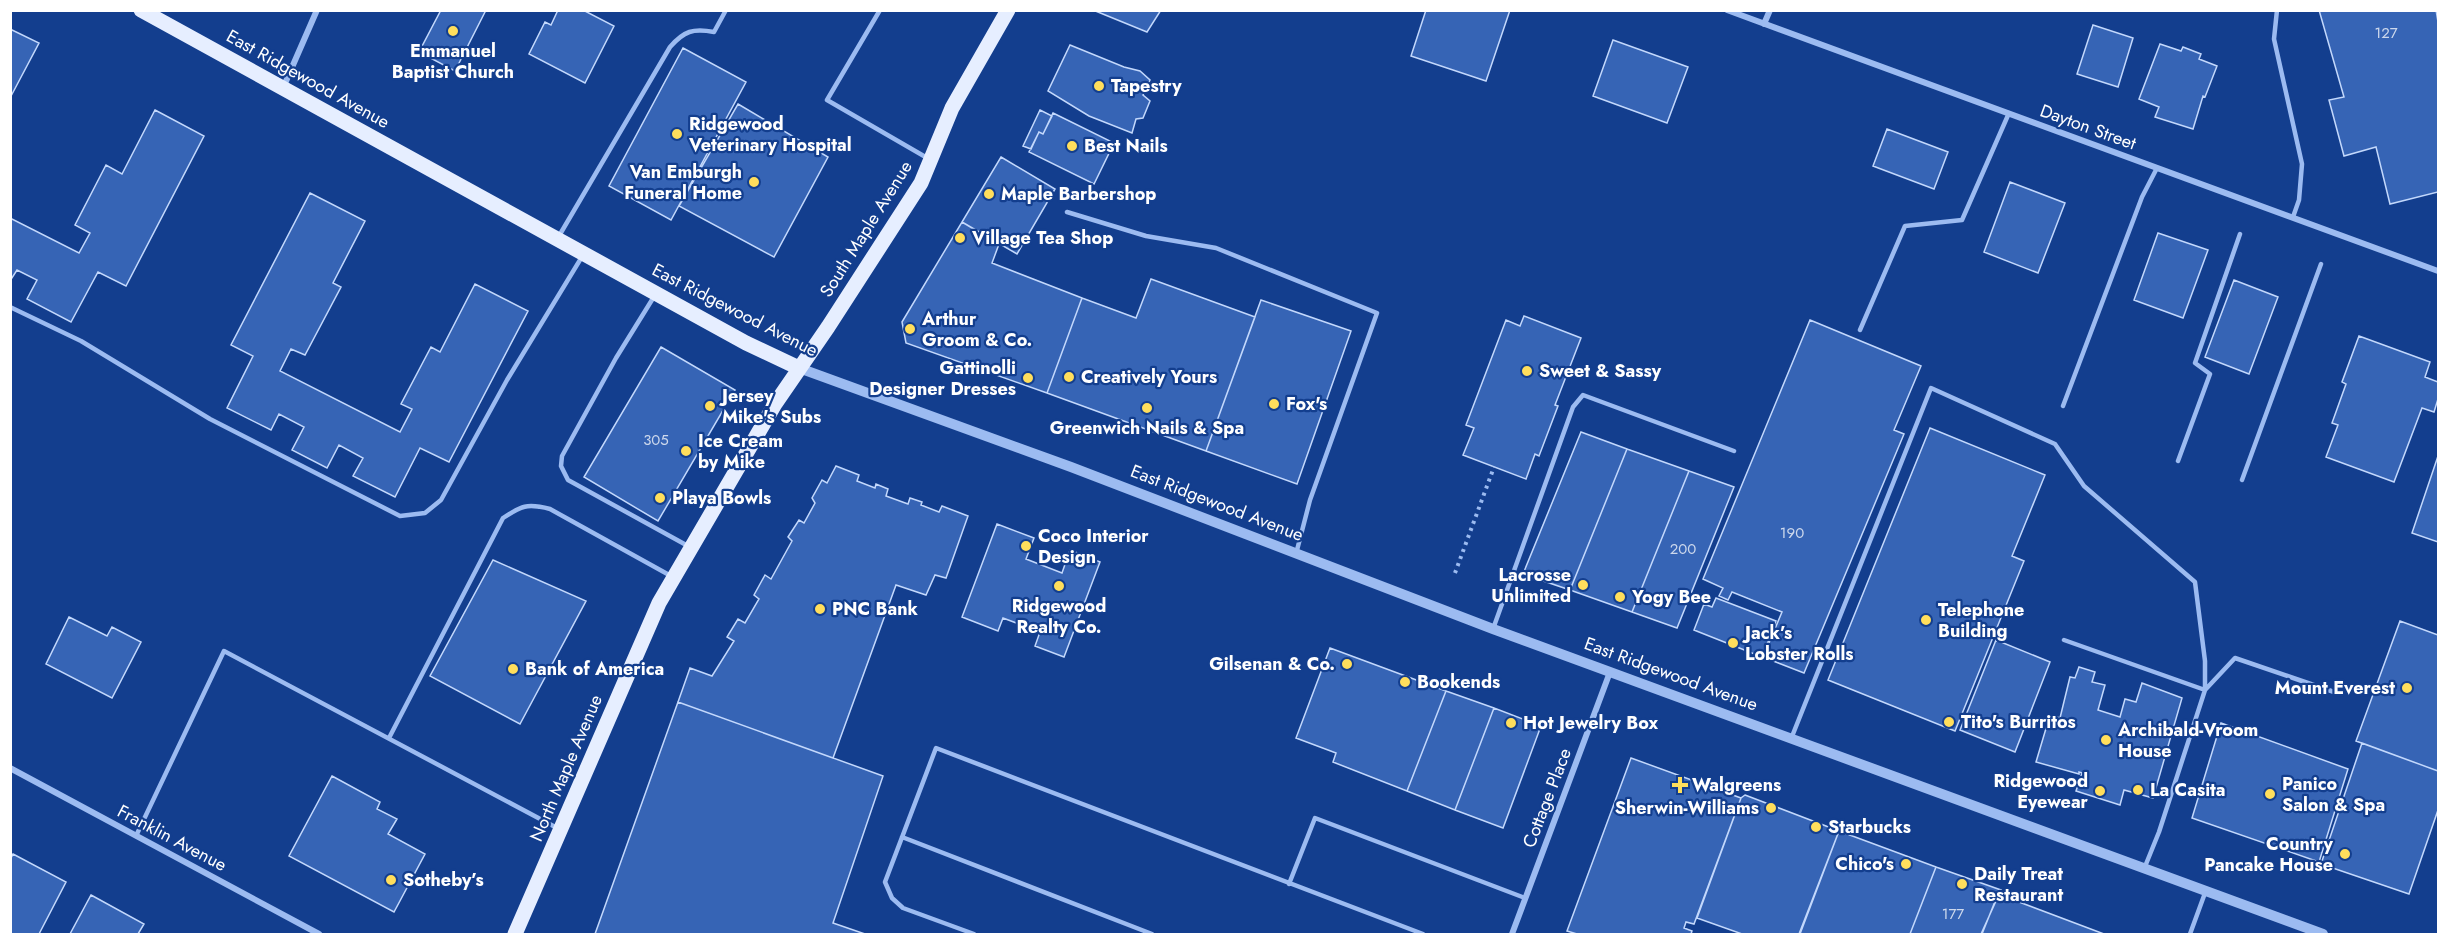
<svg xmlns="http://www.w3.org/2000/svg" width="2449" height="945" font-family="Jost,sans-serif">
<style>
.building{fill:#3664b5;stroke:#c3d8fc;stroke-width:1.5}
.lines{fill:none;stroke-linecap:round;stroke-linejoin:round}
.path{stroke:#9cbbf1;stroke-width:4;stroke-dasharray:3 4.5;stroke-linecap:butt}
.service{stroke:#9cbbf1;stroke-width:4.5}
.minor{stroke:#9cbbf1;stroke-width:6}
.tertiary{stroke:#9cbbf1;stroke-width:10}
.primary{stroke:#e6eeff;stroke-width:15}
.poi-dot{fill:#ffde5c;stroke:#133e8e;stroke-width:2}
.labels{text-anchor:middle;stroke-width:4.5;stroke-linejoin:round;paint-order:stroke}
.number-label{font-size:15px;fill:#cdd8ec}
.poi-label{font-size:18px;font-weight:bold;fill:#fff;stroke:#133e8e;text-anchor:start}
.street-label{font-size:18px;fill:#fff;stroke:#133e8e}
</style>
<rect width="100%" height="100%" fill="#133e8e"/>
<path class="building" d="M441,10H486L455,71L419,52Z
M558,10H583L614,26L585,83L529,54L545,22L551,25Z
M1093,10H1161L1147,32Z
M1426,10H1510L1486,81L1411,56Z
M2319,10H2436L2438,22V192L2390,204L2376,147L2344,156L2329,100L2344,97Z
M2093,25L2133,38L2118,87L2077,74Z
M10,29L39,43L10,98Z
M1613,40L1688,67L1667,123L1593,96Z
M2160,44L2181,51L2183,47L2201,54L2199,59L2217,66L2205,97L2203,96L2193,129L2155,117L2159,107L2139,99Z
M1070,45L1124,67L1140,71L1150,80L1143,95L1150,101L1143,118L1136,119L1132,133L1089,116L1048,91Z
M683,48L746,82L671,220L609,186Z
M738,104L828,157L774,257L679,206Z
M155,110L204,136L126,286L98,272L71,322L27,299L37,280L17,270L10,281V218L79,253L90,233L75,225L106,165L122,174Z
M1040,110L1052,116L1043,134L1039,132L1031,149L1023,146Z
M1053,113L1114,143L1094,184L1029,152L1039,132L1043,134Z
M1887,129L1948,152L1934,189L1873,166Z
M1001,157L1055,189L1017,254L962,222Z
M2010,182L2065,203L2038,273L1984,252Z
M310,193L365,221L333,283L341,287L305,355L291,349L280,371L400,432L412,409L401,404L431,347L440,352L475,284L528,311L449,462L420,448L395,497L353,476L363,458L339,445L327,468L292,450L304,427L279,414L271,430L227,408L253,356L231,345Z
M962,222L999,244L992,263L1082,298L1047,393L906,343L902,322Z
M2158,233L2208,250L2183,318L2134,300Z
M1151,279L1255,317L1206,451L1047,393L1082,298L1136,318Z
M2234,280L2278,297L2249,374L2205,357Z
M1261,300L1351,331L1297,484L1206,451Z
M1524,316L1581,338L1555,405L1558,406L1539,456L1535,454L1526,479L1463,455L1474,428L1466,425L1506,320L1520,326Z
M1810,320L1921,366L1894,430L1904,434L1804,673L1763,657L1782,612L1732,592L1728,600L1719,596L1723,588L1703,579Z
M2359,336L2430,362L2425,377L2438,382V399L2434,412L2422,408L2394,482L2326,457L2338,425L2332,423L2346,384L2342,382Z
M661,347L735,390L658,521L584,477Z
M1930,428L2045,475L2012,556L2024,561L1955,731L1828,680Z
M1581,432L1627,449L1570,590L1523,574Z
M1627,449L1689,471L1632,612L1570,590Z
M2438,456V542L2412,533Z
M836,466L859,475L857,481L875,488L876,484L888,489L886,496L908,504L910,498L922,502L921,505L939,512L942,506L968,516L946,578L935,575L926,595L896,585L833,758L678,702L690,668L712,676L734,641L727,637L738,619L745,623L759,599L754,595L765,575L771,579L792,541L788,537L799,520L804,523L815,503L812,498L822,480L827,483Z
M1689,471L1734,487L1677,628L1632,612Z
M997,524L1034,538L1026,559L1062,573L1070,550L1100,562L1064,657L1035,646L1040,632L1003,618L998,631L962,617Z
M493,560L586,601L520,724L430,676Z
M1716,598L1776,621L1762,657L1694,630L1704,604L1712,607Z
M69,617L107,636L112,627L141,642L112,698L46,664Z
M2400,621L2438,635V771L2356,741Z
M1996,640L2050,662L2015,752L1960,730Z
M1330,648L1446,691L1407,791L1333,762L1336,753L1296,738Z
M2079,667L2095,672L2092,682L2105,685L2098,710L2120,717L2125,699L2136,702L2142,683L2182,698L2153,798L2124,790L2120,805L2076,791L2082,773L2079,772V774L2036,762L2050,715L2060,718L2070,677L2075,678Z
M1446,691L1494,708L1455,810L1407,791Z
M678,702L883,776L833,923L865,934H595Z
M1494,708L1541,726L1503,828L1455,810Z
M2221,723L2348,769L2319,862L2192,818Z
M2362,743L2438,771V810L2409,894L2321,864Z
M1631,758L1741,798L1694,924L1686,922L1684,928L1692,931L1691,934H1577L1567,931Z
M332,776L380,802L377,809L397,819L388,834L425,854L394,912L289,856Z
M1745,795L1839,831L1799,934H1742L1697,918L1741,798Z
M1839,831L1936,867L1910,934H1800Z
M13,854L66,882L39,934H10V860Z
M1936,867L2001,890L1981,934H1910Z
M1998,894L2104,934H1982Z
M91,895L144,924L138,934H70Z"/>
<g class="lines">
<path class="path" d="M1455,573L1494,467"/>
<path class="service" d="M880,10L827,100L929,159
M2277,10L2274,39L2302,164L2299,200L2293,217
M1067,212L1146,236L1216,248L1377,313L1310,500L1296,554
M559,236L670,47C684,31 693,28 714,32L726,10
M655,295L616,358L562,456L561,466L568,480L688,546
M10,307L81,341L210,419L400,516L425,513L441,500L507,380L583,255
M1860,330L1905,226L1962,220L2009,113
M2063,406L2142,197L2157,168
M2178,461L2210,374L2195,363L2240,234
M2242,480L2321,264
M1493,629L1573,407L1583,395L1734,451
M2064,640L2205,690L2159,832L2144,869
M2205,690L2235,658L2337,693
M389,738L503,518C521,506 527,503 550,509L671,576
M1791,739L1931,388L2055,444L2084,486L2195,582L2205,661V690
M136,836L224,651L559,829
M902,837L1152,934
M1289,884L1315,818L1525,898
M974,934L903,908L892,898L885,882L936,748L1423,934
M2190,934L2205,893"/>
<path class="minor" d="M1727,10L2438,271
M1764,24L1770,10
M283,88L317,10
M10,768L319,934
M1512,934L1610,672"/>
<path class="tertiary" d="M799,368L1071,467L1493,629L2323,934"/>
<path class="primary" d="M141,10L746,343L799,368
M515,934L659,603L775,404L828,327L921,183L952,108L1008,10"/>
</g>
<g class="poi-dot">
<circle cx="453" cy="31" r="6"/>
<circle cx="1099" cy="86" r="6"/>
<circle cx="677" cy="134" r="6"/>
<circle cx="1072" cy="146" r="6"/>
<circle cx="754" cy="182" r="6"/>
<circle cx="989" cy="194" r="6"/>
<circle cx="960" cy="238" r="6"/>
<circle cx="910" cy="329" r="6"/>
<circle cx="1527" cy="371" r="6"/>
<circle cx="1069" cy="377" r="6"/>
<circle cx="1028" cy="378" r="6"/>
<circle cx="1274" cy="404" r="6"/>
<circle cx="710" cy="406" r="6"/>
<circle cx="1147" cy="408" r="6"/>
<circle cx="686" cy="451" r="6"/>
<circle cx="660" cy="498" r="6"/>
<circle cx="1026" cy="546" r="6"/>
<circle cx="1583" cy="585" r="6"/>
<circle cx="1059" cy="586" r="6"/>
<circle cx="1620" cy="597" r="6"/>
<circle cx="820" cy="609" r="6"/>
<circle cx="1926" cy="620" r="6"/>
<circle cx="1733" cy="643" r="6"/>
<circle cx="1347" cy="664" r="6"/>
<circle cx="513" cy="669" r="6"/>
<circle cx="1405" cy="682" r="6"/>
<circle cx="2407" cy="688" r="6"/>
<circle cx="1949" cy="722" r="6"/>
<circle cx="1511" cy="723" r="6"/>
<circle cx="2106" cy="740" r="6"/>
<path d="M1677 776h6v6h6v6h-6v6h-6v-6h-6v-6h6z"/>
<circle cx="2138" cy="790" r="6"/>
<circle cx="2100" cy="791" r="6"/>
<circle cx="2270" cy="794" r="6"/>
<circle cx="1771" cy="808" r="6"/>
<circle cx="1816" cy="827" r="6"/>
<circle cx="2345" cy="854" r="6"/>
<circle cx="1906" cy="864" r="6"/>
<circle cx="391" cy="880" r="6"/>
<circle cx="1962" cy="884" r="6"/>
</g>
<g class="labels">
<g class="number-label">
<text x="2386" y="38">127</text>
<text x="656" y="445">305</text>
<text x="1792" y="538">190</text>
<text x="1683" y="554">200</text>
<text x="1953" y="919">177</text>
</g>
<g class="poi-label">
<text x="453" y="57" text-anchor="middle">Emmanuel<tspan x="453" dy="21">Baptist Church</tspan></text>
<text x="1111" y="92">Tapestry</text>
<text x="689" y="130">Ridgewood<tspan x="689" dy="21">Veterinary Hospital</tspan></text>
<text x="1084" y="152">Best Nails</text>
<text x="742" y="178" text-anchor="end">Van Emburgh<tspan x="742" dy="21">Funeral Home</tspan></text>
<text x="1001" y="200">Maple Barbershop</text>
<text x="972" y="244">Village Tea Shop</text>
<text x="922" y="325">Arthur<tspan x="922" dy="21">Groom &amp; Co.</tspan></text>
<text x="1016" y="374" text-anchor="end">Gattinolli<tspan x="1016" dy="21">Designer Dresses</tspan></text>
<text x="1539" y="377">Sweet &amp; Sassy</text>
<text x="1081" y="383">Creatively Yours</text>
<text x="722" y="402">Jersey<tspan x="722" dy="21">Mike's Subs</tspan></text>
<text x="1286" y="410">Fox's</text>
<text x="1147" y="434" text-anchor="middle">Greenwich Nails &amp; Spa</text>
<text x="698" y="447">Ice Cream<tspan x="698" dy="21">by Mike</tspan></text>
<text x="672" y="504">Playa Bowls</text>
<text x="1038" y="542">Coco Interior<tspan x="1038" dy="21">Design</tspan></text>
<text x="1571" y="581" text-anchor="end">Lacrosse<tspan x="1571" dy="21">Unlimited</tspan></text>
<text x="1632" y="603">Yogy Bee</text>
<text x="1059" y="612" text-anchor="middle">Ridgewood<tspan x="1059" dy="21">Realty Co.</tspan></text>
<text x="832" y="615">PNC Bank</text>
<text x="1938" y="616">Telephone<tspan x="1938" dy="21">Building</tspan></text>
<text x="1745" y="639">Jack’s<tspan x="1745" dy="21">Lobster Rolls</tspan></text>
<text x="1335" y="670" text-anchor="end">Gilsenan &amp; Co.</text>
<text x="525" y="675">Bank of America</text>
<text x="1417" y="688">Bookends</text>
<text x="2395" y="694" text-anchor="end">Mount Everest</text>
<text x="1961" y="728">Tito's Burritos</text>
<text x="1523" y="729">Hot Jewelry Box</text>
<text x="2118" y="736">Archibald-Vroom<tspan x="2118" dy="21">House</tspan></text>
<text x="2088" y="787" text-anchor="end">Ridgewood<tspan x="2088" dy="21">Eyewear</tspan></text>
<text x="2282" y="790">Panico<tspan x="2282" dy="21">Salon &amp; Spa</tspan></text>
<text x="1692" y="791">Walgreens</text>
<text x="2150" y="796">La Casita</text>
<text x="1759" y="814" text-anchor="end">Sherwin-Williams</text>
<text x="1828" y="833">Starbucks</text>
<text x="2333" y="850" text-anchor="end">Country<tspan x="2333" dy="21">Pancake House</tspan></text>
<text x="1894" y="870" text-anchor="end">Chico's</text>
<text x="1974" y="880">Daily Treat<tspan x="1974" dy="21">Restaurant</tspan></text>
<text x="403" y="886">Sotheby’s</text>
</g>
<g class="street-label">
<text transform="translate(308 79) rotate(29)" y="6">East Ridgewood Avenue</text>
<text transform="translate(2088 127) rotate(20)" y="6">Dayton Street</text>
<text transform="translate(866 229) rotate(-58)" y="6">South Maple Avenue</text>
<text transform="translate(735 310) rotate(27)" y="6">East Ridgewood Avenue</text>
<text transform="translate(1217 503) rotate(21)" y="6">East Ridgewood Avenue</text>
<text transform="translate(1671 674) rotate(20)" y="6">East Ridgewood Avenue</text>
<text transform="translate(566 768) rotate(-67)" y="6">North Maple Avenue</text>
<text transform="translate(1547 798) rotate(-69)" y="6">Cottage Place</text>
<text transform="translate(172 838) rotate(28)" y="6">Franklin Avenue</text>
</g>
</g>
<rect width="2449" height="945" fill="none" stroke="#ffffff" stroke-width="24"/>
</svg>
